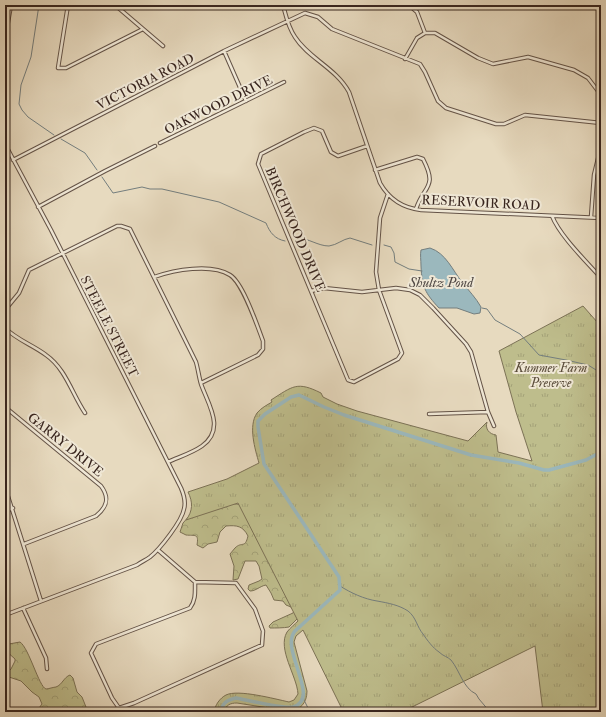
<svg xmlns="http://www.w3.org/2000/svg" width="606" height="717" font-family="'IM FELL Double Pica',serif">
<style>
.forest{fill:url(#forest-crowns);stroke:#7c7256}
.park{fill:url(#park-tufts);stroke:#7c7256}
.water{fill:#9bb8bd;stroke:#747e7e}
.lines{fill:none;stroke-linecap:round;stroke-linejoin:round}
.stream{stroke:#747e7e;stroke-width:1}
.canal{stroke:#9bb8bd;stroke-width:3.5}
.street-casing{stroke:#645347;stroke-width:4.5}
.secondary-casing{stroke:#39261f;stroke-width:5.5}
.street{stroke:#efe7d5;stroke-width:2.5}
.secondary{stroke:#efe7d5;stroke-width:3.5}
.labels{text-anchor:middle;stroke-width:4;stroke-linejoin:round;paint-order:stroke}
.street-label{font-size:13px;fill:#39261f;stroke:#efe7d5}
.park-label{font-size:13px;font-style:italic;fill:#5a4c3a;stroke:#efe7d5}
.water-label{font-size:14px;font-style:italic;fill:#524a46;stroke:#efe7d5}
</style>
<defs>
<pattern id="forest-crowns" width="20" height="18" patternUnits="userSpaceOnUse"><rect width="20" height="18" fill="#bebd8c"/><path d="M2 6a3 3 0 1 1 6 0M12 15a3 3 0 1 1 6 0" fill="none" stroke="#a4a278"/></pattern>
<pattern id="park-tufts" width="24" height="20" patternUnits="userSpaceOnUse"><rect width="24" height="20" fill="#bebd8c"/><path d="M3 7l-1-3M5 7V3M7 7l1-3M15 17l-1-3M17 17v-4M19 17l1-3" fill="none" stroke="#a4a278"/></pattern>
</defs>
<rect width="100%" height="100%" fill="#e7dabf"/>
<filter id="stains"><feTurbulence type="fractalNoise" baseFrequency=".005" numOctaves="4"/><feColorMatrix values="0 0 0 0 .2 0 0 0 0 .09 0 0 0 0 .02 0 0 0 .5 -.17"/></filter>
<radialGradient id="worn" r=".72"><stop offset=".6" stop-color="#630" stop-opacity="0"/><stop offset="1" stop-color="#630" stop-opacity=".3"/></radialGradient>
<path class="forest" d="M232,504H237L243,506L298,618L289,627C284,628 275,628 270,628L269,626L273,622L293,613L294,611L291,607L286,605L283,601L274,600L271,593L266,585C260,586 256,591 250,591L248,589L249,585L259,581L262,579L259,566L256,561H245L238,579L233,580L234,566L230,554C232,552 233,550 235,548C242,541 245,549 248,536C243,526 237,525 226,526L220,532L217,542L208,544L203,548L197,545C199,533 195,536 186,535C184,534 182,533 180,532L183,523L191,514Z
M20,642C29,648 39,687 46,689C48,689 54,687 56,687C62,685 64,677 70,675L73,678L77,692L82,697L88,712H36L42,704L39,697L32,692L21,681L6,676V674L11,669L15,661V659L5,650V647L9,644Z"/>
<path class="park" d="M583,306L598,323L601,320V712H543L535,646L402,712H342L340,708L341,707L303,630L296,636L294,642L307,691C307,703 300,711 288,711L237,703C230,703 226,705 224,712H214C215,705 220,698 226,695C238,689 275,699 289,702L294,700L298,694C297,676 277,649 287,632C290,628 295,624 298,621L238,503L186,520C193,511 193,502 188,492L227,479L259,463C255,449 248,426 257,413C261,408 267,405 272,402L271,400C293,386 297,381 321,393L323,397L337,404L357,411L468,441L487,422C485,429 489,434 496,435L498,452L532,461L516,412L499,351Z"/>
<path class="water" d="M430,248C446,253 453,271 462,282C469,291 476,298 481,307L480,313L474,314L457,308H439C425,293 422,287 421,266C421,260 420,255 421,250Z"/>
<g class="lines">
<path class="stream" d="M39,5L31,57L21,85L19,104L22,110L28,117L54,135
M61,139L85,153L97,170
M102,177L113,193L142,187L150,189H162L219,202L266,223C270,233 275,239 285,241
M298,238C308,238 318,246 329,246C337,245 343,239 350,238L372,245
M384,245L391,247L394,253L395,262L409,269L422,271
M482,308L487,309L495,320L520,334L539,355L566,360L588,365L601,373
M340,586C351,593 364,599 377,601C388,603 399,605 408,611C416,617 417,627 423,634C427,640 433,648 439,652C443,656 448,657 451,660C460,671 463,688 476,694L479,699L490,712
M303,694L304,700L310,712"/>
<path class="canal" d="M221,712C222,703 227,700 236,698C247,700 284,709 293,707C322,699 279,649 295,631L340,590L339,577L264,464L258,427V421L265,414L291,397L299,395L324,407L344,415L471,455L519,463L544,470H549L586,460L601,452"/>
<g class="street-casing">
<path id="street" d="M68,5L58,68H66L143,29
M115,5L163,46
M283,5C286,16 288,27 295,37C308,58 336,68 349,92L380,183C389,199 403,208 421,210L601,218
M409,5L417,12L425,33
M5,39L11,5
M224,51L246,101
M405,59L417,38L425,33H435L478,58L493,64L528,57L574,70L588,78L601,95
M160,143L284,82
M5,144L51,230L181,488C184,495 186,502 184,509C182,521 160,549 150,557C146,560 141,562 137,565L5,615
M367,146L338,156L331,152L322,131L314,128L304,132L261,154L258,164L348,380L354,382L398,359L402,353L379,290L376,272L380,218L388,194
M13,160L224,51L305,13L318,17L332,29L420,64L425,72L438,101L446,108L496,124H504L525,115L601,123
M375,170L417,157L423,159C438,188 424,185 416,209
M38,207L105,171L155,146
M552,216C560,236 586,261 601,278
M591,217L594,175L601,146
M154,277C174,270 211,263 230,275C243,283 257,325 263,341V349L258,355L201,383
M311,291L324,288L362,292L396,288L410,290L420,295L433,308L466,344L471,352L488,412L494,426
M5,310L19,293L29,270L117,226H121L130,229L196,362C198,369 199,377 201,384C208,404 226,429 202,446C192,453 179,457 168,462
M5,328C17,340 33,345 46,355C66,369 72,394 85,413
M5,407L101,486C110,498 107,507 96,516L24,544
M429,414L488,412
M5,487L41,601
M5,511L13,508
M158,550L195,582L236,583L255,609L263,631L262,645L134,703L119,708L112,698L91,653L96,644L190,608C196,600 195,592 195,582
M23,608L46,658L47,669"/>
</g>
<g class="secondary-casing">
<path id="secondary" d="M593,5L601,10"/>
</g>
<use href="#street" class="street"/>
<use href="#secondary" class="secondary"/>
</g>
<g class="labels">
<g class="street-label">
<text transform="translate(145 81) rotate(-27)" y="5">VICTORIA ROAD</text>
<text transform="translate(218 104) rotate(-26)" y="5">OAKWOOD DRIVE</text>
<text transform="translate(481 202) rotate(3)" y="5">RESERVOIR ROAD</text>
<text transform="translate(296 229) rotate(67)" y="5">BIRCHWOOD DRIVE</text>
<text transform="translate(110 326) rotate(63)" y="5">STEELE STREET</text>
<text transform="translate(66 444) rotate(39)" y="5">GARRY DRIVE</text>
</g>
<g class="park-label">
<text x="551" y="372">Kummer Farm<tspan x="551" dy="15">Preserve</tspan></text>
</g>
<g class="water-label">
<text x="441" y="287">Shultz Pond</text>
</g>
</g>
<rect width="606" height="717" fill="none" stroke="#e7dabf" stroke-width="20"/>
<rect x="6" y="6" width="594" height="705" fill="none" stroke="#39261f" stroke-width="2"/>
<rect x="10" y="10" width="586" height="697" fill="none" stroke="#39261f"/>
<rect width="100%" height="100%" filter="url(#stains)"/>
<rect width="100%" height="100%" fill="url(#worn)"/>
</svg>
